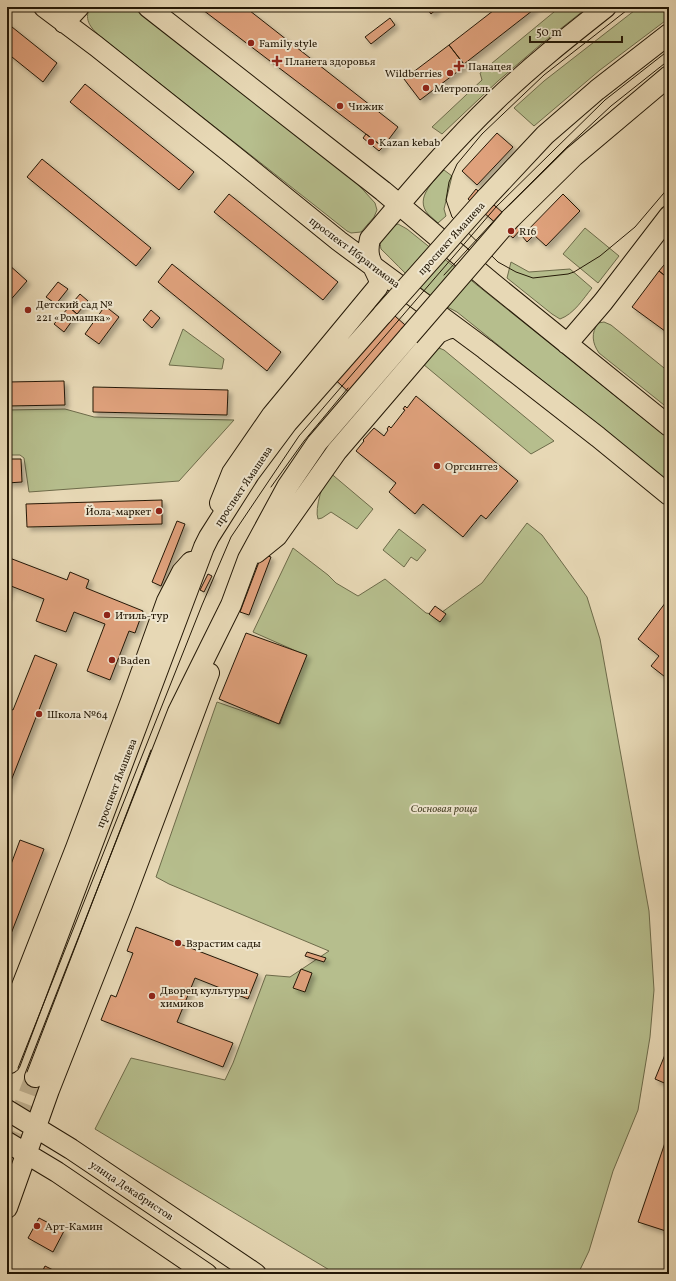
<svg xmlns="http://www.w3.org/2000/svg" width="676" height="1281" font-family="Vollkorn,serif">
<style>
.green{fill:#b6be8d;stroke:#6d6b4a}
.building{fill:#dfa17b;stroke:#241806;filter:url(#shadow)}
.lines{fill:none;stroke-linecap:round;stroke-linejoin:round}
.major-tunnel{stroke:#c0b292;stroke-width:20;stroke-dasharray:20 10;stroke-linecap:butt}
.major-casing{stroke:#241806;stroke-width:22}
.major{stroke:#e7d8b5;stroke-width:20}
.tram{stroke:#241806;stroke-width:1}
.major-bridge-casing{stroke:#241806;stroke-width:22;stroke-linecap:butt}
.major-bridge{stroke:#e7d8b5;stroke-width:20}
.poi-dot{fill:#8f2418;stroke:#efe6cf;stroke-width:1.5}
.labels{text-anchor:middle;stroke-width:4;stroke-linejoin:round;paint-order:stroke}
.poi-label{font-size:11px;fill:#241806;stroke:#efe6cf;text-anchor:start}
.street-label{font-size:11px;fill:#241806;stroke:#efe6cf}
.park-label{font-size:11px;font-style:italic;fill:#504a2e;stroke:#efe6cf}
</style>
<defs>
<filter id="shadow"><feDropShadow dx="3.5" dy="3.5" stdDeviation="2" flood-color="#0004"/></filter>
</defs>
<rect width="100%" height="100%" fill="#e7d8b5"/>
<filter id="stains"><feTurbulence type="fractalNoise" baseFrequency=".005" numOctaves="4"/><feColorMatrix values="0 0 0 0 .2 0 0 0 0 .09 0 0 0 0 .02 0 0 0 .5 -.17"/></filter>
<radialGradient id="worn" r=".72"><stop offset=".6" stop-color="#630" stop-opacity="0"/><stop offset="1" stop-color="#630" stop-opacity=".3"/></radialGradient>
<path class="green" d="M90,7L134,8L355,181L375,203L377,210L374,217L361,232L351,233L347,231L318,208L102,38C92,29 83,21 90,7Z
M560,7H588L540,45L498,81L442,134L432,127L482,80L480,73Z
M639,7H669V18L600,70L534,126L514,108L544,81Z
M444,170L452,176L444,209L446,216L438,223C435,220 431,217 428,214C414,198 434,181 444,170Z
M398,224L407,229L669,439V482L457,312C426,298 405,272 381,249C378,237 387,228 398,224Z
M585,228L619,256L598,283L563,254Z
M511,262L529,272L570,269L592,288C583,299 574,314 560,319L552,314L507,278Z
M604,322L611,325L669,372V409L599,353C592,343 591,333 598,323Z
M183,329L224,359L222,369L169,365Z
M439,348L444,350L554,441L531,454L423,364L433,351Z
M65,409L94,417L234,420L179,481L29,492L24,458L20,455H7V410Z
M328,471L373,509L357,529L331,512L322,518L318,519C314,508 324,482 328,471Z
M527,523L542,535L587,597L600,639L649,911L654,990L650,1037L638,1110L613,1171L589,1251L578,1274H336L95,1129L131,1058L225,1080L233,1063L266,975L290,977L329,951L169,884L156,877L217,702L280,724L305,655L253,632L293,548L328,575L336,583L358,596L385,579L426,613L438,615L482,583Z
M399,529L426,550L417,561L411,557L404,567L383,550Z"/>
<path class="building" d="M199,7H245L398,127L383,147Z
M426,7H439L431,14Z
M498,7H537L464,64L449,45Z
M390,18L395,25L371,44L365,37Z
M7,23L57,63L43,82L7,53Z
M449,45L465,66L420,100L404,79Z
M85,84L194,172L179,190L70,102Z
M497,133L513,147L477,185L462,171Z
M366,134L383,147L379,151L363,138Z
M42,159L151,248L136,266L27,177Z
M476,189L521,229L513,238L468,199Z
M229,194L338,282L323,300L214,212Z
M563,194L580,211L546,246L534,235L527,242L522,236Z
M669,259V279L659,271Z
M8,264L27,281L7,304V265Z
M172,264L281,352L267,371L158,282Z
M659,271L669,279V334L632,307Z
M58,282L68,289L56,304L46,297Z
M80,294L88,301L77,314L69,307Z
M378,301L422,340L362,404L320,366Z
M105,306L119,317L99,344L85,334Z
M69,307L77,314L64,332L54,324Z
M151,310L160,318L152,328L143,320Z
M64,381L65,405L7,406V382Z
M93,387L228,390L227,415L93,412Z
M416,396L518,481L486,519L481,515L463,537L423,504L415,514L389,492L396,483L356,451L364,441L363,440L374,428L384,436L388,430L387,429L389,426L391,428L405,410L403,409L405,406L407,408Z
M7,459H21L22,482L7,483Z
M162,500V524L27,527L26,504Z
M177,521L185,524L161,586L152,582Z
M262,554L271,557L249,615L240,612Z
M7,557L67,580L70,572L89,580L86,588L143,611L135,633L129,631L110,680L87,671L105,624L74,612L66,632L36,621L44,599L11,586L7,597Z
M208,574L212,576L204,592L200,590Z
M669,598V680L651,666L659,656L638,639Z
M435,606L446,614L440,622L429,614Z
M246,633L307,655L279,724L219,699Z
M35,655L57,664L7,791V708L13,710Z
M20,840L44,849L7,944V875Z
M136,927L258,974L248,999L195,978L177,1022L233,1043L223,1067L101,1020L111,995L116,997L133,953L127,951Z
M307,952L326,958L324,962L305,956Z
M301,969L312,973L305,992L293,988Z
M669,1045V1085L655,1079Z
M669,1131V1232L638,1222Z
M39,1218L64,1231L53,1252L28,1238Z
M45,1266L61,1274H41Z"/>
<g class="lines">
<path class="major-tunnel" d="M7,1150L35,1077"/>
<g class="major-casing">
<path id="major" d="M44,7L96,46L228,151L339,241L485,349L598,437L669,495
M148,7L383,191L491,282L669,426
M64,23L79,7
M486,198L545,135L597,90L669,34
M510,219L574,156L669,76
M567,344L603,302L669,216
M220,503L232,473L272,415L377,288L380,282C374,265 365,259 370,239C410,192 450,144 495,101C530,67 568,37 606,7
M256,553L277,536L337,451L438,333L447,329L455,327
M7,1024L76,848L131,701L167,601L182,572L191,562
M10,1063L204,547L209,537L249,474L287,423L383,314
M35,1077L178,712L231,605L248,559L287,487L317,443L409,336
M7,1110L71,1149L256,1274
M7,1142L57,1172L207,1274
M7,1208L49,1090L122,905L209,673"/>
</g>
<use href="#major" class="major"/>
<path class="tram" d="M631,7L544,75L482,134L457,164L449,182L446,200L452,217L498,262L516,272L533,278L568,274L574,272L600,256L635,227L669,187
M444,275L502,212L567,147L611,106L669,60
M271,487L304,441L348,388
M18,1068L202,605L231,537L299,436L496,207L605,100L669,50
M27,1072L151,750"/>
<g class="major-bridge-casing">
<path id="major-bridge" d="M383,314L486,198
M409,336L510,219"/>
</g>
<use href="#major-bridge" class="major-bridge"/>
</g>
<g class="poi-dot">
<circle cx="251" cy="43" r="4"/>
<path d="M275 55h4v4h4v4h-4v4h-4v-4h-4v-4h4z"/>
<path d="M457 60h4v4h4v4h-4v4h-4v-4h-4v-4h4z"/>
<circle cx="450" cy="73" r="4"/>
<circle cx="426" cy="88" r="4"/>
<circle cx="340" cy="106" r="4"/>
<circle cx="371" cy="142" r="4"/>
<circle cx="511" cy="231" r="4"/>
<circle cx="28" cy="310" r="4"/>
<circle cx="437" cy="466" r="4"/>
<circle cx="159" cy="511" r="4"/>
<circle cx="107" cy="615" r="4"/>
<circle cx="112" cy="660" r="4"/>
<circle cx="39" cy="714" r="4"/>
<circle cx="178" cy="943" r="4"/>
<circle cx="152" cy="996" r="4"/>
<circle cx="37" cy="1226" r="4"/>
</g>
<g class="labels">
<g class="poi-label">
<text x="259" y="47">Family style</text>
<text x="285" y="65">Планета здоровья</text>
<text x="468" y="70">Панацея</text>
<text x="442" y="77" text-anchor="end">Wildberries</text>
<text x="434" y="92">Метрополь</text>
<text x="348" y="110">Чижик</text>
<text x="379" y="146">Kazan kebab</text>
<text x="519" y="235">R16</text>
<text x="36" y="308">Детский сад №<tspan x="36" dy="13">221 «Ромашка»</tspan></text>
<text x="445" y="470">Оргсинтез</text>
<text x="151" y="515" text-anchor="end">Йола-маркет</text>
<text x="115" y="619">Итиль-тур</text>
<text x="120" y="664">Baden</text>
<text x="47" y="718">Школа №64</text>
<text x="186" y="947">Взрастим сады</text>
<text x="160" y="994">Дворец культуры<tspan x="160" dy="13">химиков</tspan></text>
<text x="45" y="1230">Арт-Камин</text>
</g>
<g class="street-label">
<text transform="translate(451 238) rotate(-48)" y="4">проспект Ямашева</text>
<text transform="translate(355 252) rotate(37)" y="4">проспект Ибрагимова</text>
<text transform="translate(243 486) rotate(-56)" y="4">проспект Ямашева</text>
<text transform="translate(116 783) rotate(-69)" y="4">проспект Ямашева</text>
<text transform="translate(132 1190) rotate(34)" y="4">улица Декабристов</text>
</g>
<g class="park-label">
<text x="444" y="812">Сосновая роща</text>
</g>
</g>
<rect width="676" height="1281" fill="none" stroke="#e7d8b5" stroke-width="24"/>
<rect x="8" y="8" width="660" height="1265" fill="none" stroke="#241806" stroke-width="2"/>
<rect x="12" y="12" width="652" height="1257" fill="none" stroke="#241806"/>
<path d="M530 36v6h92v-6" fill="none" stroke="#241806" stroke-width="2"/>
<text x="536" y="36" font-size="12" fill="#241806" stroke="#efe6cf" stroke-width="3" paint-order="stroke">50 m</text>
<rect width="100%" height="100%" filter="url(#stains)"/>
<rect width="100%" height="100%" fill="url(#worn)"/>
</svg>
